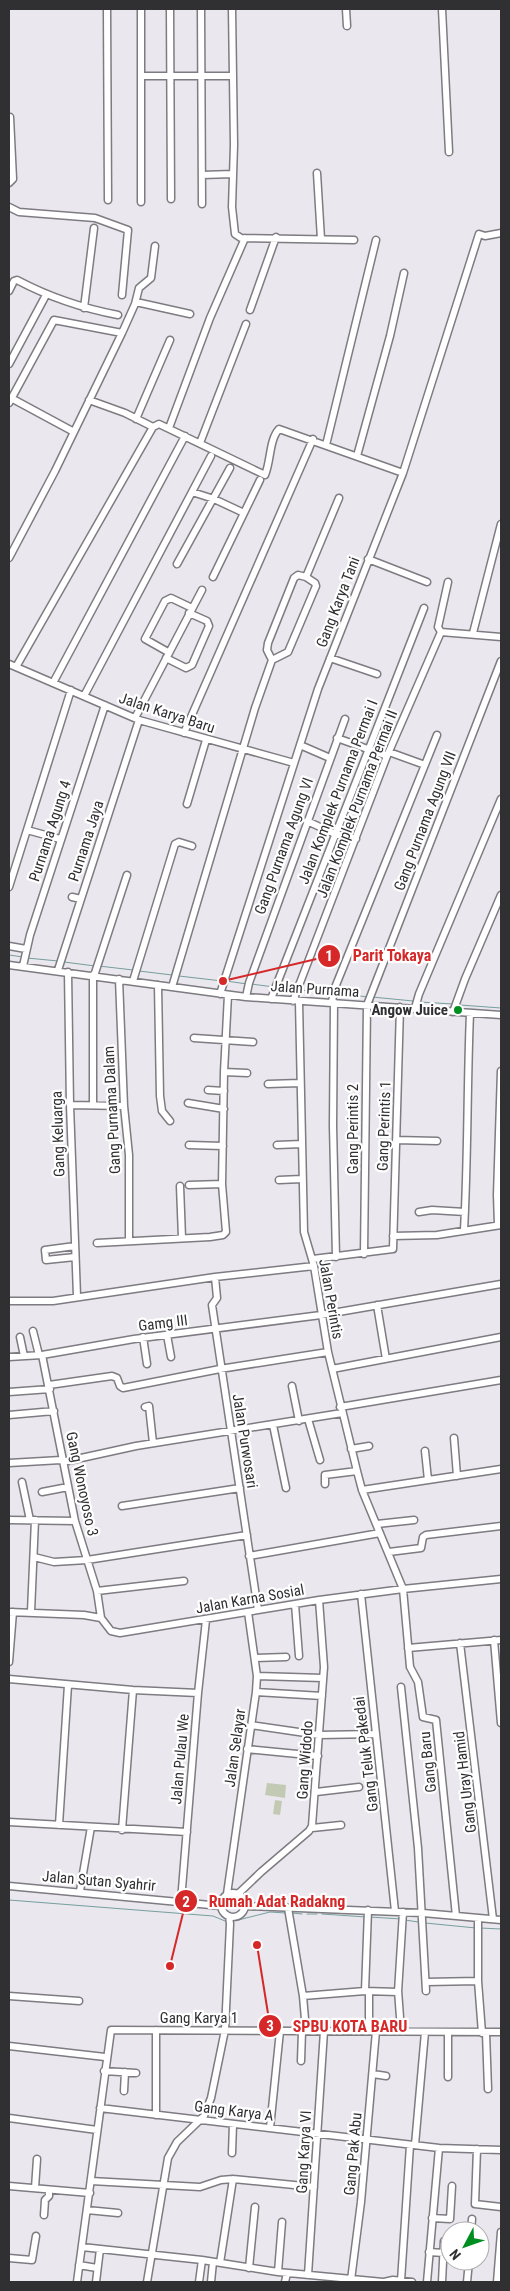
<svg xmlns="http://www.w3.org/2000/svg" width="510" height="2291" font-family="'Roboto Condensed',sans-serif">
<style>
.green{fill:#c2cab3}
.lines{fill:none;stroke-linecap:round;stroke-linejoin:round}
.stream{stroke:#769f9e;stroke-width:1}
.minor-casing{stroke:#7e7b81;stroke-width:9}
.minor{stroke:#fff;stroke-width:6}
.poi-dot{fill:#008e20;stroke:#fff;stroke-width:2}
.labels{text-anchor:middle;stroke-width:4.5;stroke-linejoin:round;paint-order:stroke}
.street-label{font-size:15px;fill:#302f32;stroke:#fff}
.poi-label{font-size:15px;font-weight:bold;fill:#302f32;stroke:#fff;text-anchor:end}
.leader{fill:none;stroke:#d62828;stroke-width:2}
.callout-dot{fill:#d62828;stroke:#fff;stroke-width:2}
.mark-label{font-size:15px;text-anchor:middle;font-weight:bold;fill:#fff}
.callout-label{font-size:16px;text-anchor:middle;font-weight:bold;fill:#d62828;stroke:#fff;stroke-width:4.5;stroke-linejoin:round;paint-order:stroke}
</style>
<rect width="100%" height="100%" fill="#eae7ee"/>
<path class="green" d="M267,1783L286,1785L285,1798L265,1795Z
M275,1800L282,1801L280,1815L273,1814Z"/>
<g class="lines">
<path class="stream" d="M9,955L23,957
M27,958L58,961
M64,962L95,966
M99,966L133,970
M139,971L172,975
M179,976L222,981
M226,981L247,984
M251,984L274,987
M278,987L294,989
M300,990L331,993
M335,993L368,997
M372,997L413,1001
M420,1002L453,1004
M460,1005L501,1008
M9,1900L213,1916L225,1921
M292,1913L302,1914
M307,1914H317
M322,1914L366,1917
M370,1917L401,1919
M238,1920L270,1912L286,1913
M405,1920L418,1922
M425,1923L476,1928
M480,1928L501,1929"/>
<g class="minor-casing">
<path id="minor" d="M107,9L108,200
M141,9V202
M170,9L171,199
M201,9L202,204
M232,9L234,145L232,207L235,234L241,238L354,240
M346,9L347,26
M442,9L449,152
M141,76H232
M317,173L321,239
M202,175L233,174
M9,183L13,179L10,117
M9,207L19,212L95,218L128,230L122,295
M9,291L14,281L17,280C51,298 81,308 118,315
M136,302L190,314
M84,308L94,228
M250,310L276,237
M9,364L46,295
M11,398L74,432
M89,400L125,413L153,427L159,424L265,475C271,461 269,440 279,429L403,473
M9,403L54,320L122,333
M136,419L170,340
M169,428L210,318L245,238
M200,443L246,324
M326,445L376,240
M357,456L390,336L404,273
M192,492L214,499L244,513
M9,558L55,471L122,333L135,304L139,288L151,278L155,246
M368,559L427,582
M177,564L230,468
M213,577L260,480
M441,632L501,637
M441,632L438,627L448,582
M473,633L501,524
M168,652L145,639L165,601L171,598L192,608
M166,658L186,668L192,665L209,626L207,621L189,613
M330,658L377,674
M272,660L288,652L316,586L315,583L306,577
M9,664L139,720L294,763
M16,667L153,427
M53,683L185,436
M84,696L211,456
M135,718L202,590
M184,733L313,439
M337,738L387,756
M300,745L330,758
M389,752L425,765
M187,804L206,740
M307,821L335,834L356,839
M27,830L60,839
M9,887L71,690
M72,897L81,899
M9,946L26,949
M9,965L246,997L501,1015
M23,966L30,935L105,705
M58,970L139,720
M68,972L70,1105L77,1296
M93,975V1105
M94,976L127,875
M119,979L124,1106L129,1155V1241
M133,981L175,844L179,842L192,846
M158,985L160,1096L162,1111L170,1121
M172,987L255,708L272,660L267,650L268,643L294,578L298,575L306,577L339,498
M220,994L318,689L403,473L479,234L485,236L501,233
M246,997L249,983L345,719
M271,999L424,608
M293,1001L387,756L441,632
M299,1002L304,1232L314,1266L328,1352L357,1471L362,1490L403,1589L410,1667L418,1682L423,1717L436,1720L456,1916
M332,1002L334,990L437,735
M334,1002L333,1126L336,1257
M415,1008L419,994L501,799
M453,1012L465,979L501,895
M194,1038L253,1042
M224,1072L247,1073
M268,1084L300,1083
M208,1090L224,1091
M188,1103L224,1109
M70,1105L124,1106
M396,1140L437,1141
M189,1145L223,1146
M277,1145L302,1144
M279,1180L302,1179
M189,1185L222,1184
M180,1186L182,1238
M419,1212L432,1210L465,1212
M498,1225L497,1195L501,1071
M464,1230C468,1158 467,1086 470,1013
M393,1236L437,1235L501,1225
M97,1243L210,1237L223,1235L226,1232L222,1184L224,1072L228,995
M75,1246L45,1250L46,1260L75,1257
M364,1254L367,1005L501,661
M313,1259L393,1249L400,1007
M215,1277L217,1298L212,1305L258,1610
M9,1301H53L215,1277L314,1266
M377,1305L386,1359
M33,1331L39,1355
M167,1335L171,1357
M20,1337L24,1356
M143,1337L147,1364
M42,1355L75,1521L97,1591L101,1618L111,1631L120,1633L319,1600L403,1589L501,1579
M9,1357L42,1355L134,1339L321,1315L501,1284
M332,1369L501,1337
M49,1385L112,1376L117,1378L120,1386L123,1388L220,1369L328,1352
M292,1386L299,1421
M9,1392L50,1389
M145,1407L149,1406L153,1443
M340,1407L501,1380
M9,1415L54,1411
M308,1419L320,1460
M273,1425L286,1488
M454,1438L457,1476
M351,1449L369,1446
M425,1451L428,1480
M63,1462L136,1446L342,1413
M9,1463L61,1460
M22,1482L30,1520
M325,1484V1475L357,1471
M362,1490L501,1469
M42,1492L68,1487
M122,1506L240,1488
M9,1520L75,1521
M377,1524L414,1520
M389,1552L421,1548L423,1537L426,1535L501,1526
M249,1556L380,1533
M34,1557L54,1562L87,1560L247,1535
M97,1591L184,1581
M361,1594L395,1911
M295,1604L299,1656
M9,1612L84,1615L101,1618
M31,1612L35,1520
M494,1640L501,1723
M460,1643L493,1919
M408,1648L501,1640
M255,1658L286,1657
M9,1662L13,1612
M257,1676L323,1678
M9,1679L133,1690L198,1693
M401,1687L418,1848L426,1991
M256,1692L322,1696
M251,1725L319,1735L376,1734
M247,1749L318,1756
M316,1792L359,1787
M9,1822L187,1832
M59,1825L68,1685
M312,1828L341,1825
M122,1830L133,1690
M9,1886L221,1906
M80,1891L91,1827
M221 1905a12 12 0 1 1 24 0a12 12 0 1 1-24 0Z
M227,1894L256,1692L257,1676L248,1612
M238,1894L261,1872L309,1831L312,1826L324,1667L319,1600
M181,1901L198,1693L206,1620
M245,1906L423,1913L501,1920
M288,1908L303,1996L306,2031
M478,1918V1981L482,2033
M426,1982L478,1981
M398,1990L401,2031
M365,1991L368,1910
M369,1992V2030
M9,1996L79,2001
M303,1996L365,1991L398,1992L403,1912
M156,2030V2115
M448,2032V2077
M486,2033L488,2089
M9,2046L105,2057
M301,2061L302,2031
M104,2071L136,2073
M373,2074L386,2076
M124,2091L125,2072
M100,2108L439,2148L501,2150
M9,2118L97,2130
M270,2128L280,2031
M415,2145L425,2032
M477,2149L475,2204L501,2207
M232,2153L233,2124
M91,2181L200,2187L221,2180L233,2179L314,2187
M9,2186L90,2193
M35,2188L37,2159
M87,2210L118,2213
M44,2215L45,2200L49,2196V2190
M432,2218L450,2219L452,2186
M471,2231L472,2219
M82,2247L202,2260L278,2272L383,2282
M429,2252L444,2253
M9,2258L32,2260L36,2236
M220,2263L233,2179
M79,2265L97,2268
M249,2268L255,2207
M278,2272L282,2222
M308,2275L324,2031
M351,2280L361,2202L376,2031
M401,2281L410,2145
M77,2282L111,2030L501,2032
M96,2282L100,2249
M147,2282L168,2158L177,2142L204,2116L211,2098L225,2030L230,1924L229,1916
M199,2282L202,2260
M211,2282L213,2262
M285,2282L287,2273
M384,2282L393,2280L412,2282
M427,2282L439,2148
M442,2282L444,2241
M467,2282L469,2261
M497,2282L501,2232"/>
</g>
<use href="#minor" class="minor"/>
</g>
<circle class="poi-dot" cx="458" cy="1010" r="5"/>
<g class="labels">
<g class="street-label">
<text transform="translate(338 602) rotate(-69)" y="5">Gang Karya Tani</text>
<text transform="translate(167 713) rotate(18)" y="5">Jalan Karya Baru</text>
<text transform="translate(338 792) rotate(-69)" y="5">Jalan Komplek Purnama Permai I</text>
<text transform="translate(357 804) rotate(-69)" y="5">Jalan Komplek Purnama Permai II</text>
<text transform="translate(425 821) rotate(-69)" y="5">Gang Purnama Agung VII</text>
<text transform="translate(50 831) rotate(-72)" y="5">Purnama Agung 4</text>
<text transform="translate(86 841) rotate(-72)" y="5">Purnama Jaya</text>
<text transform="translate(284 846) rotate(-70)" y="5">Gang Purnama Agung VI</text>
<text transform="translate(315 989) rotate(4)" y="5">Jalan Purnama</text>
<text transform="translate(112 1110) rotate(-93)" y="5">Gang Purnama Dalam</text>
<text transform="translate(384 1126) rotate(-88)" y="5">Gang Perintis 1</text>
<text transform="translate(353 1129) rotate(-90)" y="5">Gang Perintis 2</text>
<text transform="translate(58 1134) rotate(-92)" y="5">Gang Keluarga</text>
<text transform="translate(331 1299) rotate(80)" y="5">Jalan Perintis</text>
<text transform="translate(163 1323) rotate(-7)" y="5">Gamg III</text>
<text transform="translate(245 1441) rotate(81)" y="5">Jalan Purwosari</text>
<text transform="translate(82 1484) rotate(78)" y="5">Gang Wonoyoso 3</text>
<text transform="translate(250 1599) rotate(-10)" y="5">Jalan Karna Sosial</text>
<text transform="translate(235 1748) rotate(-82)" y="5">Jalan Selayar</text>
<text transform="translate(366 1754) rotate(-97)" y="5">Gang Teluk Pakedai</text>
<text transform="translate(180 1759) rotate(-85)" y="5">Jalan Pulau We</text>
<text transform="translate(305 1760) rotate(-86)" y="5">Gang Widodo</text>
<text transform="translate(428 1762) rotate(-96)" y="5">Gang Baru</text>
<text transform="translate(465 1782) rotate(-97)" y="5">Gang Uray Hamid</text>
<text transform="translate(99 1881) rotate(5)" y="5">Jalan Sutan Syahrir</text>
<text x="199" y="2023">Gang Karya 1</text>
<text transform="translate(234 2111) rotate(7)" y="5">Gang Karya A</text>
<text transform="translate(304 2152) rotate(-87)" y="5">Gang Karya VI</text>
<text transform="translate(353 2154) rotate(-85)" y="5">Gang Pak Abu</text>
</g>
<g class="poi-label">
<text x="448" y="1015">Angow Juice</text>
</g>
</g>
<path class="leader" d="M223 981L329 956M170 1966L186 1901M257 1945L270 2026"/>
<g class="callout-dot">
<circle cx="223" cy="981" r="5"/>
<circle cx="170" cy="1966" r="5"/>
<circle cx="257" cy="1945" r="5"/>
<circle cx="329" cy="956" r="12"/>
<circle cx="186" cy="1901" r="12"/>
<circle cx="270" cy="2026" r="12"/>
</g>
<g class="mark-label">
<text x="329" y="961">1</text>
<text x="186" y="1907">2</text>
<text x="270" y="2031">3</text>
</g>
<g class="callout-label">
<text x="392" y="961">Parit Tokaya</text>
<text x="277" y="1907">Rumah Adat Radakng</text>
<text x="350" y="2032">SPBU KOTA BARU</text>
</g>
<rect width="510" height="2291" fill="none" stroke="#302f32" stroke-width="20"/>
<g transform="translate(465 2246) rotate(229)"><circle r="24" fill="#ffffff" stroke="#acacad"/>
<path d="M0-4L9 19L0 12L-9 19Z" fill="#008e20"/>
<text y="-8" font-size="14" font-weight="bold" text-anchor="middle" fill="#302f32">N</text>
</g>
</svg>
